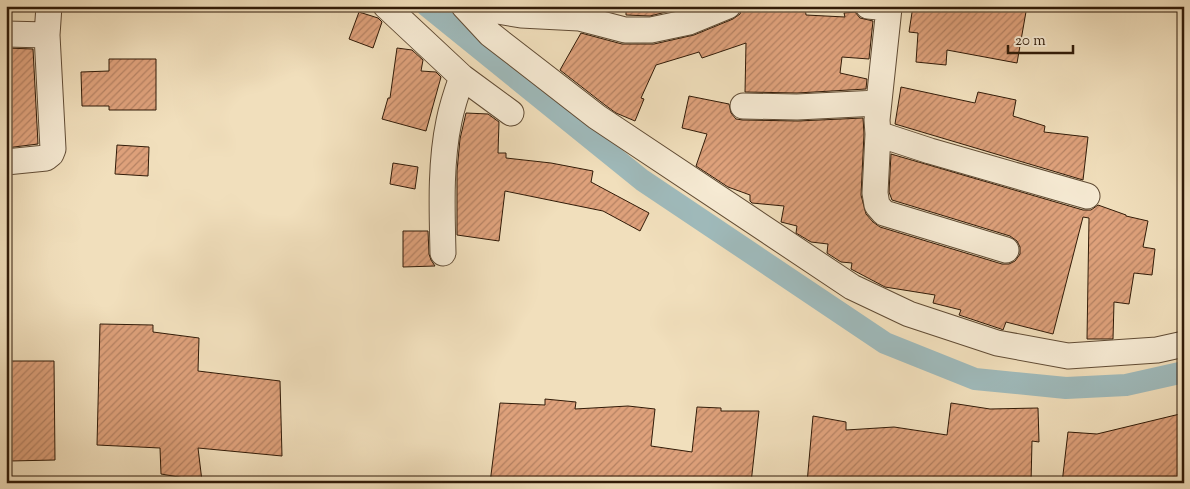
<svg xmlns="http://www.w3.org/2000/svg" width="1190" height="489" font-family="'Sorts Mill Goudy',serif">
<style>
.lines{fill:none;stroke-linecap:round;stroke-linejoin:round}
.canal{stroke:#9fbabb;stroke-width:22}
.building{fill:url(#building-hatch);stroke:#311b08}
.street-casing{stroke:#614c35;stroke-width:27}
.street{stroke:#f6ead3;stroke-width:25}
</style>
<defs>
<pattern id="building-hatch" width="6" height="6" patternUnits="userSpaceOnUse" patternTransform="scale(1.25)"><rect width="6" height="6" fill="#dea17b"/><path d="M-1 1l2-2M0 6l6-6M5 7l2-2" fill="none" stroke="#b58263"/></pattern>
</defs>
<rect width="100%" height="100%" fill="#f1dfbc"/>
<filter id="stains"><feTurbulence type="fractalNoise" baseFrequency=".004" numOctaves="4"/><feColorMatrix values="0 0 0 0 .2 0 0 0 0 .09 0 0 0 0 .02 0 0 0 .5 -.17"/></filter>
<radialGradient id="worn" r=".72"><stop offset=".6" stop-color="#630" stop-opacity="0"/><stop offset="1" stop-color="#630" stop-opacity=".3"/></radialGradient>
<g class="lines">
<path class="canal" d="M427,6L642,180L885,343L975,379L1066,388L1126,385L1184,372"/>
</g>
<path class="building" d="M626,6H690L650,16L626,15Z
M748,6H766V11L805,7L806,15L845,17L844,13L855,12L860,18L873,21L869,59L842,57L840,73L867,79L866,89L797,93L745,92L746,43L702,58L699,52L656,65L641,98L644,99L635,121L616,113L605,105L560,70L581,33L622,44H654L694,35L733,19L740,14L742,7Z
M913,6H1027L1017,63L947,50L946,65L916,62L918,33L909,32Z
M359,12L378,18L382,22L373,48L349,39Z
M6,48L33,49L38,144L6,148Z
M397,48L412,50L423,60L421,71L436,72L441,77L426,131L382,119L388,98H390Z
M109,59H156V110H109V106H82L81,72L109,71Z
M901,87L975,103L978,92L1016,100L1013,116L1045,126L1044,132L1088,137L1083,180L895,124Z
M689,96L729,104L731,113L736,119L743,120L798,121L863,118L864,134L861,195L866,214L873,222L880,227L1002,264H1009L1015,261L1020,254V247L1017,241L1010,236L892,200L889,192L891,154L1083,210H1091L1098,205L1126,215V216L1148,221L1143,247L1155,249L1152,275L1134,273L1129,304L1114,302L1113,339H1087L1089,218L1083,217L1053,334L1006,322L1003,330L1001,329L959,315L961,310L933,303L935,295L885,287L851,269L852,263L841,262L827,253L828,244L811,242L796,233L797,226L781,222L784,206L752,203L750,201V195L728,187L696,166L707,134L682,128Z
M466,113L488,114L499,122L498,153H506V158L551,163L593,171L591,182L649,213L640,231L603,211L505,191L499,241L457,235V171L460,139Z
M117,145L149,147L148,176L115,174Z
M393,163L418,167L415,189L390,184Z
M403,231H428L429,254L431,260L435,266L403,267Z
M100,324L153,325V332L199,338L198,371L280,381L282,456L198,448L202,481L161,474L160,448L97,445Z
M9,361H54L55,460L10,461Z
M545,399L576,402L575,409L628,406L655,409L651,446L692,452L697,407L721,408V411H759L751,483H490L500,403L545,405Z
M951,403L990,409L1038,408L1039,442L1032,441L1031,483H807L813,416L846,422V430L894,427L947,435Z
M1184,413V483H1062L1068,432L1097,434Z"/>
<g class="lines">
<g class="street-casing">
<path id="street" d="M386,6L462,77L511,113
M464,6L490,34L597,117L852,287L909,314L997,343L1068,356L1157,350L1184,344
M468,6L521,15L579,18L625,30H651L689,22L728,6
M868,6L889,8V6
M889,8L877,120L878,134L875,193L877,205L884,213L1006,250
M6,34L47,35L49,6
M743,106L797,107L878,103
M878,134L930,151L1087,196
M6,162L46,158L51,154L53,149L47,35
M443,253C442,210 440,164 449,121C452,106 457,91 462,77"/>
</g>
<use href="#street" class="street"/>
</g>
<rect width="1190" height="489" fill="none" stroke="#f1dfbc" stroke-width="25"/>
<rect x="8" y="8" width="1175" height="474" fill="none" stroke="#311b08" stroke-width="2.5"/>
<rect x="12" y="12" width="1165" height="464" fill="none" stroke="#311b08"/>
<path d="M1008 45v8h65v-8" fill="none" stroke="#311b08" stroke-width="2.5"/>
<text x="1015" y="45" font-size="15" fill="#311b08" stroke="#f6ead3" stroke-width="4" paint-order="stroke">20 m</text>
<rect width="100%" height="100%" filter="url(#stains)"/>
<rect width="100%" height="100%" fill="url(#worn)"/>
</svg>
